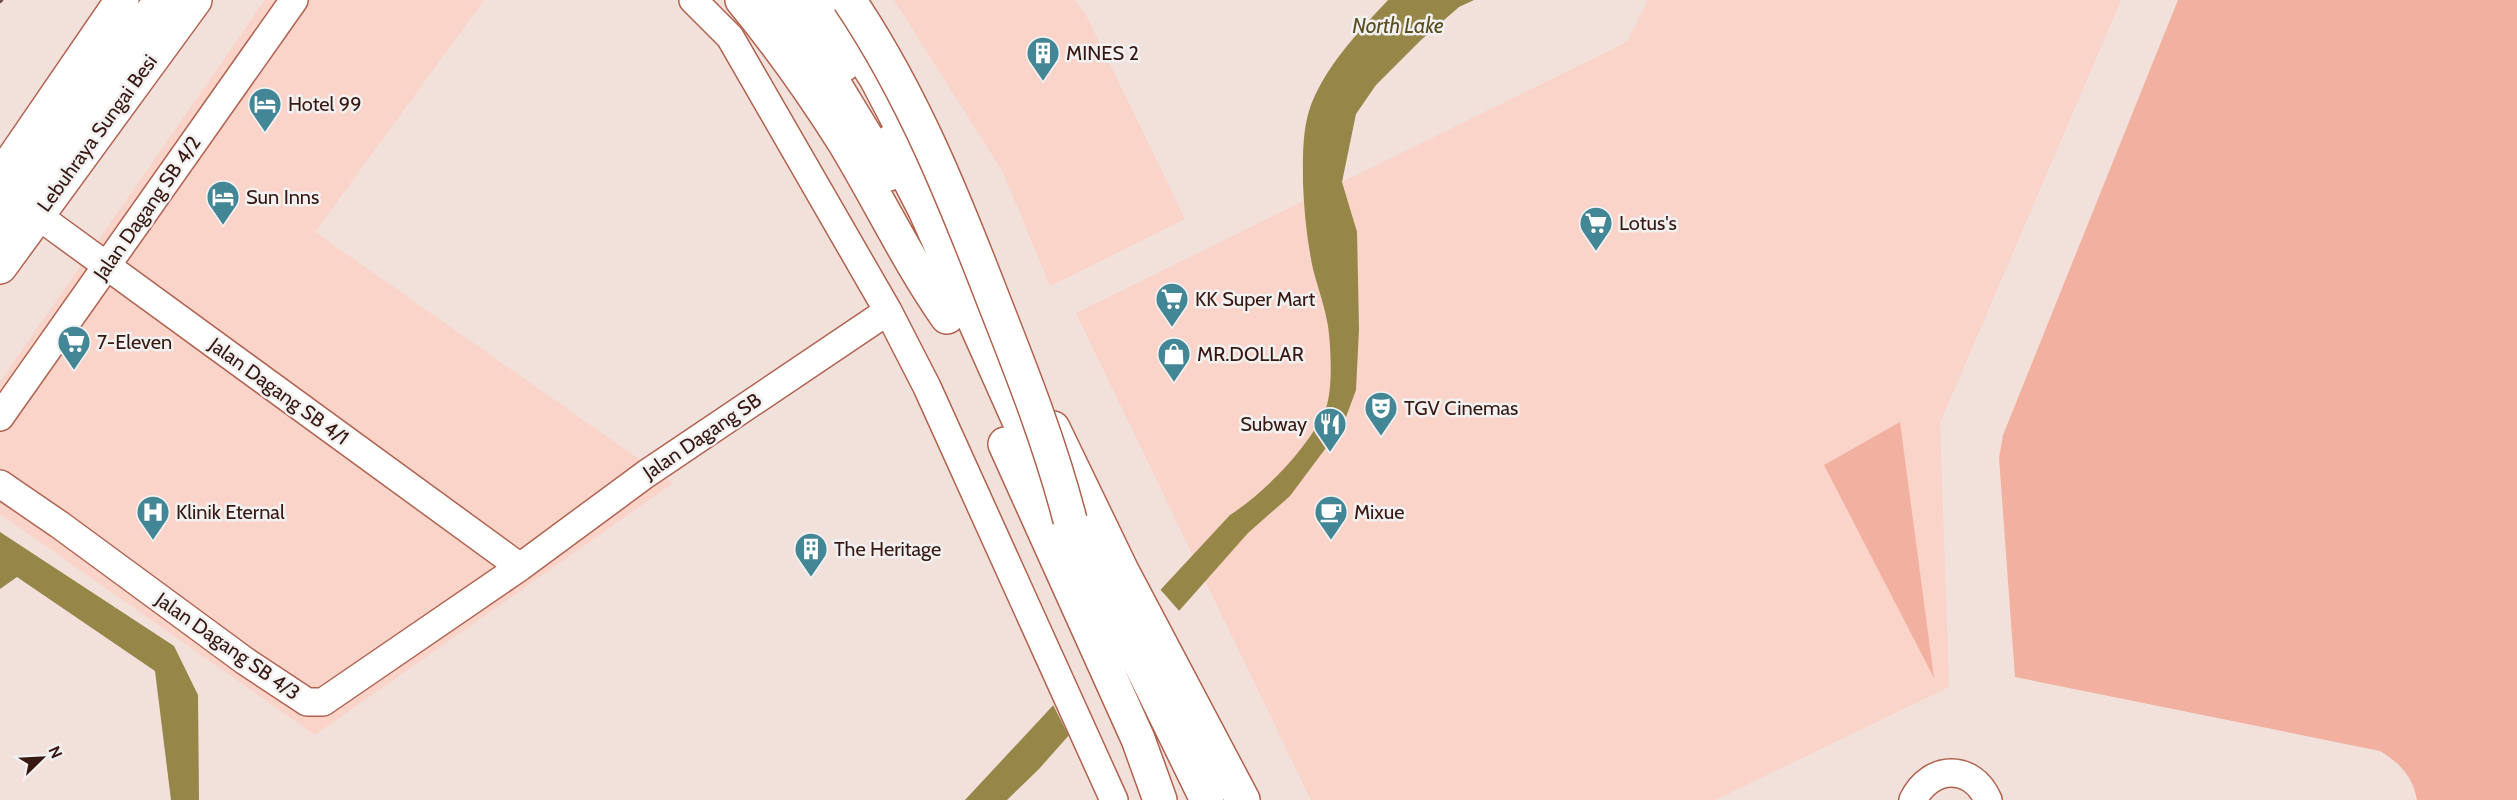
<svg xmlns="http://www.w3.org/2000/svg" width="2517" height="800" font-family="Cabin,sans-serif">
<style>
.built{fill:#fad3c9}
.green{fill:#f2b1a0}
.water{fill:#968648}
.pier{fill:#f2e0db}
.lines{fill:none;stroke-linecap:round;stroke-linejoin:round}
.minor-casing{stroke:#b1624f;stroke-width:30}
.highway-casing{stroke:#b1624f;stroke-width:36}
.minor{stroke:#fff;stroke-width:27}
.highway{stroke:#fff;stroke-width:33}
.rail{stroke:#6b4f48;stroke-width:4.5}
.highway-bridge-casing{stroke:#b1624f;stroke-width:36;stroke-linecap:butt}
.highway-bridge{stroke:#fff;stroke-width:33}
.labels{text-anchor:middle;stroke-width:5;stroke-linejoin:round;paint-order:stroke}
.poi-label{font-size:20px;fill:#381810;stroke:#f1f1f1;text-anchor:start}
.street-label{font-size:20px;fill:#381810;stroke:#f1f1f1}
.water-label{font-size:21px;font-style:italic;fill:#5a4e1e;stroke:#f1f1f1}
</style>
<rect width="100%" height="100%" fill="#f2e0db"/>
<path class="built" d="M265,0H484L315,232L673,483L315,735L0,514V382Z
M894,0H1075L1088,19L1185,219L1050,286L1003,172Z
M1648,0H2121L1940,423L1949,687L1715,800H1311L1076,313L1627,42Z"/>
<path class="green" d="M2178,0H2517V800H2417C2413,777 2400,763 2380,751L2015,677L1999,458L2003,435Z
M1900,422L1934,678L1824,465Z"/>
<path class="water" d="M1388,0H1474L1459,7L1421,40L1376,85L1356,114L1342,182L1357,232L1359,329L1356,390L1343,425L1290,496L1248,533L1039,769L1007,800H965L1230,515C1265,492 1309,448 1326,408C1333,388 1331,347 1328,326C1325,307 1318,288 1313,269C1307,241 1304,211 1303,183C1303,160 1302,134 1309,111C1322,70 1359,31 1388,0Z
M0,532L174,646L198,695L199,800H171L155,671L17,577L0,589Z"/>
<path class="pier" d="M1159,588L1181,613L1070,738L1052,703Z"/>
<g class="lines">
<g class="minor-casing">
<path id="minor" d="M693,0L730,37L888,311L927,387L1114,800
M37,215L520,567
M0,417L294,0
M0,484L60,525L245,661L307,702H323L520,567L646,474L888,311
M1913,800C1930,765 1972,763 1988,800"/>
</g>
<g class="highway-casing">
<path id="highway" d="M742,0C779,45 813,93 844,142C879,200 908,261 947,317
M771,0L827,72L889,174
M797,0L843,65
M826,0L876,78L920,162
M890,142L925,210L1041,470L1070,520L1207,800
M0,178L122,0
M0,223L161,0
M0,267L195,0
M1053,428L1122,571L1243,800
M1005,444L1138,739L1160,800"/>
</g>
<use href="#minor" class="minor"/>
<use href="#highway" class="highway"/>
<path class="rail" d="M0,1L1,0"/>
<g class="highway-bridge-casing">
<path id="highway-bridge" d="M849,0C913,95 954,198 995,304C1023,375 1051,446 1070,520"/>
</g>
<use href="#highway-bridge" class="highway-bridge"/>
</g>
<defs>
<g id="building-pin" transform="scale(1.725)"><path d="M0 17L-7.5 6A9.5 9.5 0 1 1 7.5 6Z" fill="#438696" stroke="#f1f1f1"/><path d="M-4-6H4V6H1V3H-1V6H-4ZM-2.5-4.3h1.7v1.8h-1.7ZM.8-4.3h1.7v1.8H.8ZM-2.5-1h1.7V.8h-1.7ZM.8-1h1.7V.8H.8Z" fill="#fff"/></g>
<g id="hotel-pin" transform="scale(1.725)"><path d="M0 17L-7.5 6A9.5 9.5 0 1 1 7.5 6Z" fill="#438696" stroke="#f1f1f1"/><path d="M-6-4.5h1.5V1H6V5H4.5V3h-9V5H-6ZM-4 0a1.8 1.8 0 1 1 3.6 0ZM.5 0V-2.5h3Q6-2.5 6 0Z" fill="#fff"/></g>
<g id="supermarket-pin" transform="scale(1.725)"><path d="M0 17L-7.5 6A9.5 9.5 0 1 1 7.5 6Z" fill="#438696" stroke="#f1f1f1"/><path d="M-6-5.5h2.5l.6 2H6L4.5 2H-2.5L-4.4-4H-6ZM-1.5 3.2a1.3 1.3 0 1 0 .1 0ZM3 3.2a1.3 1.3 0 1 0 .1 0Z" fill="#fff"/></g>
<g id="shop-pin" transform="scale(1.725)"><path d="M0 17L-7.5 6A9.5 9.5 0 1 1 7.5 6Z" fill="#438696" stroke="#f1f1f1"/><path d="M-5-2.5h2.3a2.7 3.5 0 0 1 5.4 0H5L5.5 6h-11ZM-1.5-2.5h3a1.5 2.3 0 0 0-3 0Z" fill="#fff"/></g>
<g id="theatre-pin" transform="scale(1.725)"><path d="M0 17L-7.5 6A9.5 9.5 0 1 1 7.5 6Z" fill="#438696" stroke="#f1f1f1"/><path d="M-5-5.5Q0-4 5-5.5V0Q5 5 0 6Q-5 5-5 0ZM-3.3-2.5H-1v1.5H-3.3ZM1-2.5H3.3v1.5H1ZM-2.8 1Q0 5.5 2.8 1Z" fill="#fff"/></g>
<g id="restaurant-pin" transform="scale(1.725)"><path d="M0 17L-7.5 6A9.5 9.5 0 1 1 7.5 6Z" fill="#438696" stroke="#f1f1f1"/><path d="M-5-6h1v4h1v-4h1v4h1v-4h1v5L-1.5 .5V6h-2V.5L-5-1ZM5-6V6H3V1.5H1.5Q1.5-4 5-6Z" fill="#fff"/></g>
<g id="hospital-pin" transform="scale(1.725)"><path d="M0 17L-7.5 6A9.5 9.5 0 1 1 7.5 6Z" fill="#438696" stroke="#f1f1f1"/><path d="M-5-5h3v3.5h4V-5h3V5h-3V1.5h-4V5h-3Z" fill="#fff"/></g>
<g id="cafe-pin" transform="scale(1.725)"><path d="M0 17L-7.5 6A9.5 9.5 0 1 1 7.5 6Z" fill="#438696" stroke="#f1f1f1"/><path d="M-5.5-4.5H6V0H3Q3 3.5 0 3.5H-2.5Q-5.5 3.5-5.5 0ZM3-3.2v2h1.7v-2ZM-6 4.5H4V6H-6Z" fill="#fff"/></g>
</defs>
<g fill-rule="evenodd">
<use href="#building-pin" x="1043" y="53"/>
<use href="#hotel-pin" x="265" y="104"/>
<use href="#hotel-pin" x="223" y="197"/>
<use href="#supermarket-pin" x="1596" y="223"/>
<use href="#supermarket-pin" x="1172" y="299"/>
<use href="#supermarket-pin" x="74" y="342"/>
<use href="#shop-pin" x="1174" y="354"/>
<use href="#theatre-pin" x="1381" y="408"/>
<use href="#restaurant-pin" x="1330" y="424"/>
<use href="#hospital-pin" x="153" y="512"/>
<use href="#cafe-pin" x="1331" y="512"/>
<use href="#building-pin" x="811" y="549"/>
</g>
<g class="labels">
<g class="poi-label">
<text x="1066" y="60">MINES 2</text>
<text x="288" y="111">Hotel 99</text>
<text x="246" y="204">Sun Inns</text>
<text x="1619" y="230">Lotus's</text>
<text x="1195" y="306">KK Super Mart</text>
<text x="97" y="349">7-Eleven</text>
<text x="1197" y="361">MR.DOLLAR</text>
<text x="1404" y="415">TGV Cinemas</text>
<text x="1307" y="431" text-anchor="end">Subway</text>
<text x="176" y="519">Klinik Eternal</text>
<text x="1354" y="519">Mixue</text>
<text x="834" y="556">The Heritage</text>
</g>
<g class="street-label">
<text transform="translate(97 133) rotate(-54)" y="7">Lebuhraya Sungai Besi</text>
<text transform="translate(147 208) rotate(-55)" y="7">Jalan Dagang SB 4/2</text>
<text transform="translate(279 391) rotate(36)" y="7">Jalan Dagang SB 4/1</text>
<text transform="translate(702 436) rotate(-34)" y="7">Jalan Dagang SB</text>
<text transform="translate(228 646) rotate(35)" y="7">Jalan Dagang SB 4/3</text>
</g>
<g class="water-label">
<text x="1398" y="33">North Lake</text>
</g>
</g>
<g transform="translate(42 758) rotate(66)" stroke="#f1f1f1" stroke-width="4.5" paint-order="stroke">
<path d="M0-4.5L10 22L0 15L-10 22Z" fill="#381810"/>
<text y="-9" font-size="16" font-weight="bold" text-anchor="middle" fill="#381810">N</text>
</g>
</svg>
